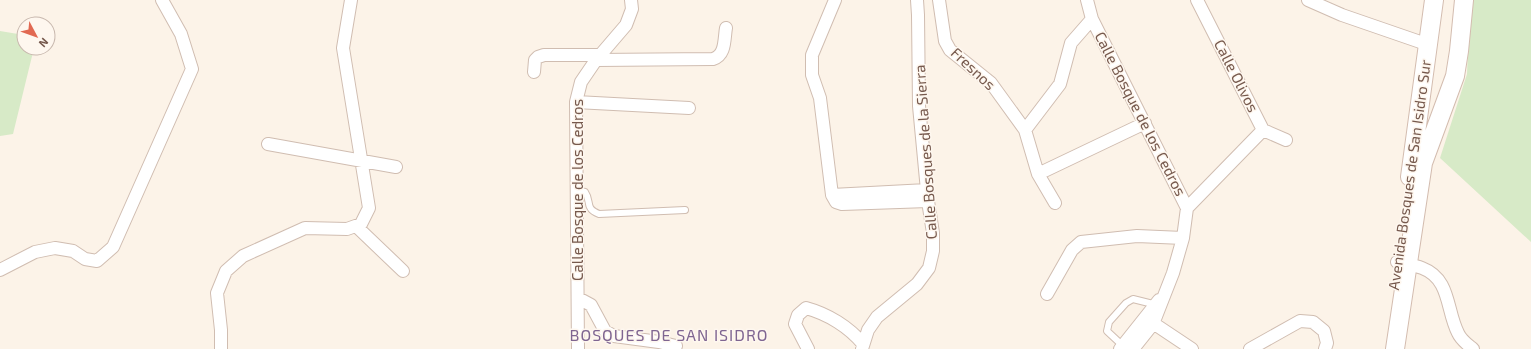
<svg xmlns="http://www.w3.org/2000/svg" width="1531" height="349" font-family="'Exo 2',sans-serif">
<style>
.green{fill:#d7eac7}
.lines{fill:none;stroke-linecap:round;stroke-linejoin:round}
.service-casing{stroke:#d0bdb1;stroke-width:8}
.minor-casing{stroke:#d0bdb1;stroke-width:14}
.secondary-casing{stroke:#d3bcaf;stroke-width:20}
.service{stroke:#fff;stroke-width:6}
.minor{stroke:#fff;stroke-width:12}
.secondary{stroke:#fff;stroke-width:18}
.labels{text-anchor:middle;stroke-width:3;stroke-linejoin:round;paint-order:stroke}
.street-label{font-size:15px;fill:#76594d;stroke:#fef7ef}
.neighbourhood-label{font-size:16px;letter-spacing:1px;fill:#7f6591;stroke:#fef7ef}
</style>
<rect width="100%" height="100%" fill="#fcf3e8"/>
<path class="green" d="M1470,0H1531V242L1440,158L1467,74Z
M0,31L24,35V48H34L13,134L0,136Z"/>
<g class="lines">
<g class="service-casing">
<path id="service" d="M576,190L585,192C592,202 584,208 599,214L685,210
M1122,345L1107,331L1109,322L1126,303L1133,299L1157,305"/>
</g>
<g class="minor-casing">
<path id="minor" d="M835,0L812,55V75L820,98L832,195L836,202L842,204L928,201
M939,0L945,41L950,50L991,83L1025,130L1038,174L1055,203
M1087,0L1092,19L1187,208
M1197,0L1263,130L1286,140
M1308,0L1342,15L1429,45
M596,60L713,59C726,55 724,39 726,28
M534,72L535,60L538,57L544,55H601
M576,102L689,108
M1025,130L1060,84L1071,43L1092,19
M268,144L396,167
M1038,174L1145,123
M832,195L927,190
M356,226L403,271
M1397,262C1405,264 1414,265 1422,268C1451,279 1446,310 1458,333C1461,340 1467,344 1473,349
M0,270L35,252L55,248L73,251L85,259L97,261L113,247L192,69L181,34L162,0
M1047,294L1072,250L1081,242L1137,236L1183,238
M578,298L591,305L605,331L614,336L659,342L676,346
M1147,319L1192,349
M221,349V330L217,293L226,271L243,256L305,228L347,229L361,224L369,208L343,48L351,0
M578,349L576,102L581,82L596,60L626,25L632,9L631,0
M808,349L795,324L798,315L806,308C828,314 849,327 863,344
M862,349L868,330L877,317L917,284L929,268L933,251V233L928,201L919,106L918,15L917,0
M1120,349L1159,300
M1133,349L1153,324L1173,273L1183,238L1187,208L1263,130
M1250,349L1300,321L1313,322L1324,331L1327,343L1325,349"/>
</g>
<g class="secondary-casing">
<path id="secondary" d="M1410,177L1434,0
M1395,349L1423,163L1455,76L1459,51L1464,0"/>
</g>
<use href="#service" class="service"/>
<use href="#minor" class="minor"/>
<use href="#secondary" class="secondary"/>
</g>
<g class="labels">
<g class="street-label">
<text transform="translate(973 69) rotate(43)" y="5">Fresnos</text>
<text transform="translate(1236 76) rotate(63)" y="5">Calle Olivos</text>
<text transform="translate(1140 114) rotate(63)" y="5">Calle Bosque de los Cedros</text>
<text transform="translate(926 152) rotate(-94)" y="5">Calle Bosques de la Sierra</text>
<text transform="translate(1410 175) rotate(-82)" y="5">Avenida Bosques de San Isidro Sur</text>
<text transform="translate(578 190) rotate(-90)" y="5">Calle Bosque de los Cedros</text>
</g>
<g class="neighbourhood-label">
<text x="669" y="341">BOSQUES DE SAN ISIDRO</text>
</g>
</g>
<g transform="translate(36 36) rotate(131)"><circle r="19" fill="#fef7ef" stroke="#c8b8ae"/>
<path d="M0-3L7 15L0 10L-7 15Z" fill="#e16952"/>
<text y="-6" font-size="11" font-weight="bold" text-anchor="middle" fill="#76594d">N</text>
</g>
</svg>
